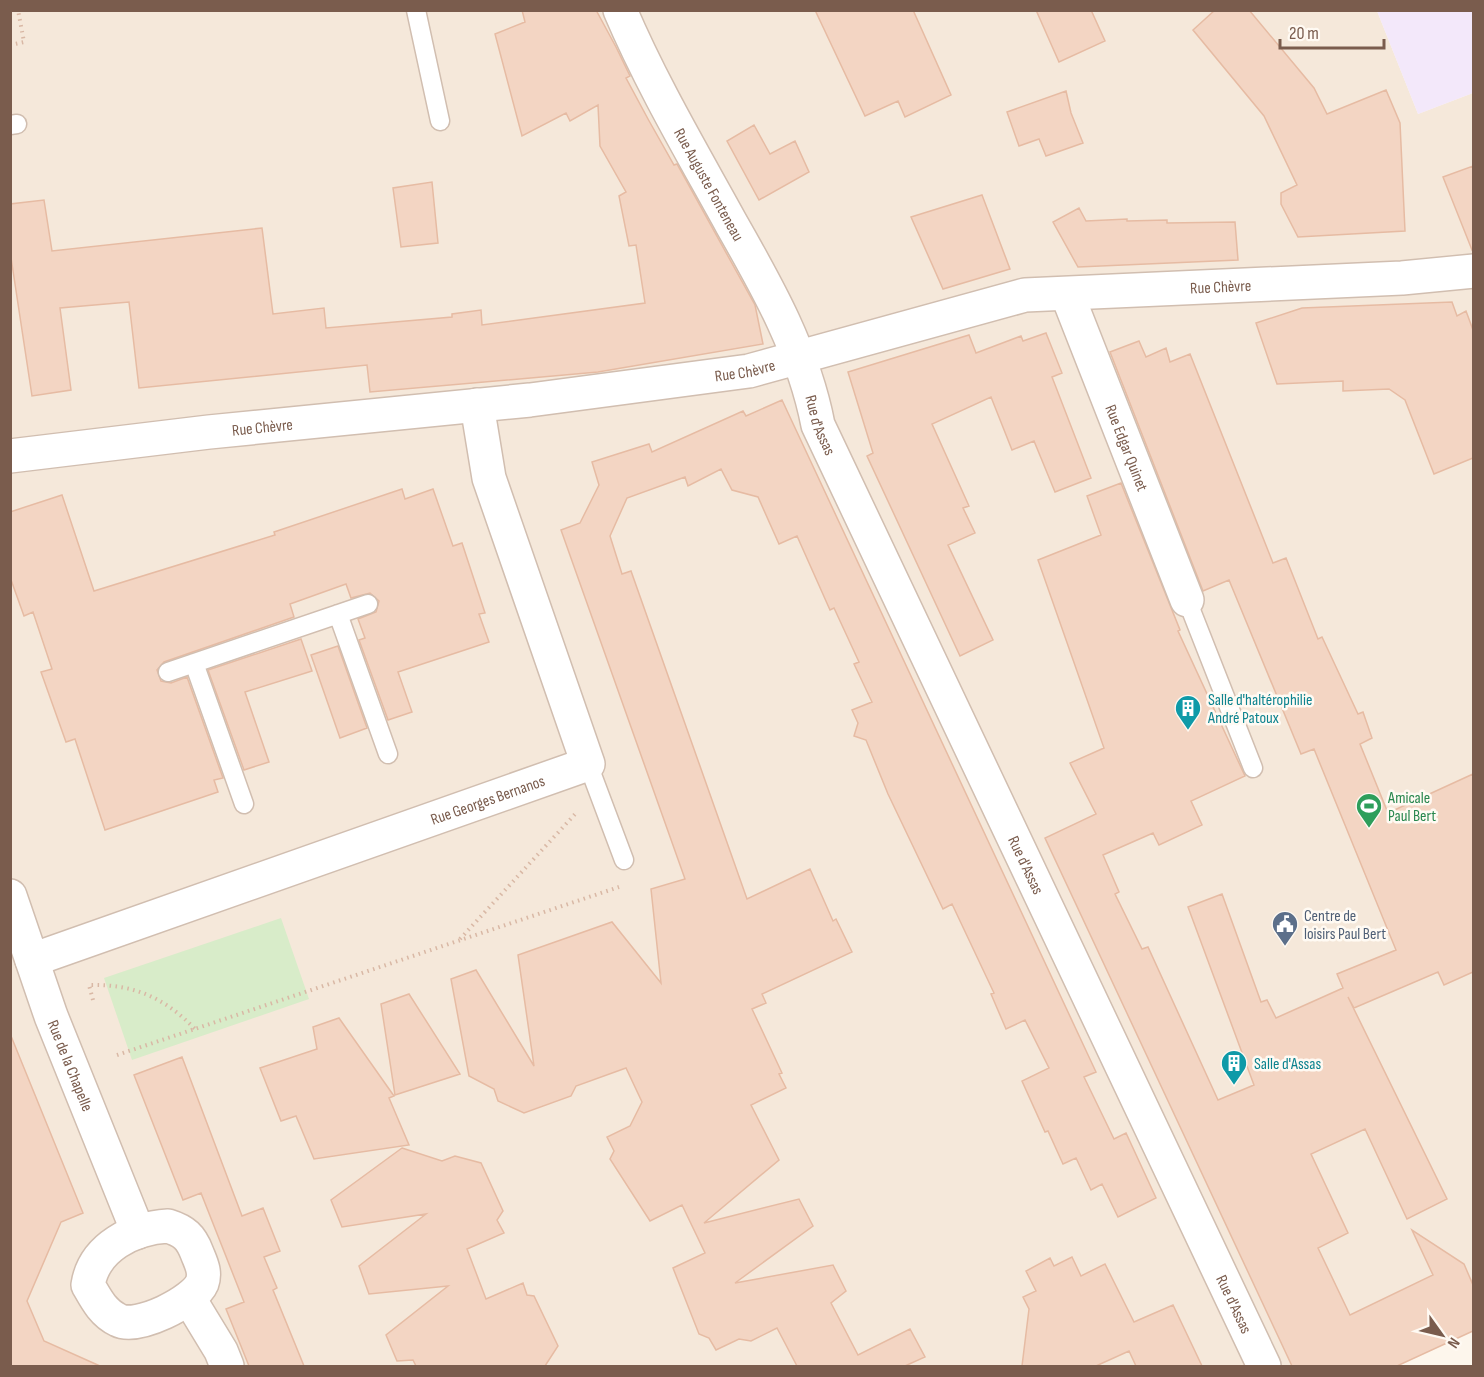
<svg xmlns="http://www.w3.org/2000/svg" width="1484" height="1377" font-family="'Sofia Sans Condensed',sans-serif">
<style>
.residential{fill:#f5e8da}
.education{fill:#f3e8fa}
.green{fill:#d8ecc9}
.building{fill:#f3d5c3;stroke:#e6bba3;stroke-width:1.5}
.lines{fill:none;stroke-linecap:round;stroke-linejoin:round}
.lane-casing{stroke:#d1beb0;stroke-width:21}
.street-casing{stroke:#d1beb0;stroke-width:36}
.path{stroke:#d9b8a5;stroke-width:4;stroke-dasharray:1.5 4.5;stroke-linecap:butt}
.lane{stroke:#fff;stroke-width:18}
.street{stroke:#fff;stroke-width:33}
.labels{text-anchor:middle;stroke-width:5;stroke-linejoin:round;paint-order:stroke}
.street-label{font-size:16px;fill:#7a5c4d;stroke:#fffaf3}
.culture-label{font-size:16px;fill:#0d838f;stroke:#fffaf3;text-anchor:start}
.leisure-label{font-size:16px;fill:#27864d;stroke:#fffaf3;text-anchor:start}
.service-label{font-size:16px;fill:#4e5e75;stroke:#fffaf3;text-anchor:start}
</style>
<rect width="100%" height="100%" fill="#fdf6ec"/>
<path class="residential" d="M10,11H1377L1418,114L1473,93V1331L1397,1366H11Z"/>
<path class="education" d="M1377,11H1473V93L1418,114Z"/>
<path class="green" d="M281,918L309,999L132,1060L104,978Z"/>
<path class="building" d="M522,10H596L616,47L630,76L626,78L648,119L674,165L677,164L755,305L763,344L598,372L370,392L367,365L139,388L129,302L60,308L71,390L32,396L10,251V204L44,200L52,251L262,228L273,314L324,308L326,328L452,317V314L481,310L482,325L645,303L636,245L629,246L619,196L626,192L600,146L598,105L570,121L566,113L522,136L495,34L525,22Z
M815,10H913L951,95L905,117L898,101L865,116Z
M1036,10H1091L1105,41L1059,62Z
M1215,10H1249L1314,88L1327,114L1386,90L1400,123L1405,231L1298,237L1281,204V193L1297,185L1264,116L1193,30Z
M1066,91L1071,113L1083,143L1046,156L1039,139L1019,146L1007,112Z
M754,125L770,154L795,141L809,172L759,200L727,141Z
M1473,166V249L1472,250L1443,177Z
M432,182L438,243L401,247L393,188Z
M982,195L1010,269L943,289L911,217Z
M1079,208L1086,221L1127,219V221L1167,220V223L1235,222L1238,260L1078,267L1053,222Z
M1452,302L1457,316L1466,311L1473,330V458L1434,474L1405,400L1389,389L1343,391V381L1277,384L1256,323L1302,308Z
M1046,333L1062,373L1052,377L1091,478L1055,492L1034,441L1012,450L991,397L932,424L969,506L963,508L975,533L948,545L993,640L960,656L867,456L873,453L848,372L969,335L976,353L1021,336L1023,341Z
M1139,341L1146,357L1166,348L1170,362L1190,354L1273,563L1286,558L1318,639L1322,637L1358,714L1363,712L1372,738L1360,744L1388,813L1473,774V972L1444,985L1438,972L1354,1008L1348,997L1447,1199L1407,1219L1365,1129L1311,1154L1348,1233L1318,1248L1350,1315L1433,1275L1412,1230L1464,1264L1473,1285V1331L1397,1366H1292L1045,838L1096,814L1070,763L1104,748L1038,560L1101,535L1087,496L1121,483L1180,630L1178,631L1245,776L1191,801L1202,825L1159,845L1153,833L1103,855L1119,892L1115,894L1142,949L1148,947L1218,1100L1254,1085L1188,907L1222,894L1261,1002L1267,1000L1276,1018L1343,988L1337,974L1396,950L1314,749L1301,754L1229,580L1203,591L1110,352Z
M782,400L1096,1072L1084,1077L1114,1139L1126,1133L1156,1198L1118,1217L1102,1184L1091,1190L1076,1158L1063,1164L1048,1131L1045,1132L1022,1081L1049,1068L1025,1020L1006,1029L991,994L994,993L952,904L943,909L888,794L866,740L854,736L858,723L852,710L872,702L854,664L859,662L834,608L830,610L797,536L779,544L758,497L732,490L721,469L688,486L685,477L627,498L610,536L622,574L631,571L747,899L810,869L833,921L836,919L852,952L762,994L766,1003L752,1009L782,1073L779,1074L786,1088L751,1105L779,1160L704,1223L799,1199L813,1226L735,1283L833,1265L846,1291L831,1303L858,1355L910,1329L925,1357L905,1366H797L777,1328L751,1341L739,1339L716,1350L709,1338L699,1334L673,1268L705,1253L682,1205L650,1221L610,1159L614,1151L607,1137L630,1126L642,1102L626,1068L576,1086L571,1096L524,1113L498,1101L494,1089L469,1076L451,979L476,970L534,1066L518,955L612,922L661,983L651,889L685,879L561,530L580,523L599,485L592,462L649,444L652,452L743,411L746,416Z
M402,489L405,499L433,489L453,546L462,543L485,613L479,614L489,642L398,672L412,712L388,720L359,640L365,638L358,619L376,612L379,601L370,593L351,598L346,584L290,604L294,617L164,662L157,670L161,681L171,683L187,677L223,778L214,780L218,792L105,830L75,739L66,742L41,672L52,669L33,612L24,616L10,577V512L62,495L94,591L275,535L274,532Z
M301,639L312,671L245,692L269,762L244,770L208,670Z
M338,646L367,728L340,738L311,655Z
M409,994L460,1074L395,1095L381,1004Z
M339,1018L394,1096L389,1098L409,1145L314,1159L296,1116L281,1121L260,1068L317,1049L313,1027Z
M11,1036L83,1213L61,1222L27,1301L44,1341L100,1366H10Z
M182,1057L242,1216L263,1208L280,1251L264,1257L277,1288L273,1290L304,1366H249L226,1309L244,1302L201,1193L183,1200L134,1075Z
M402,1148L442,1161L455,1156L481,1163L503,1211L497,1220L504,1233L467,1249L486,1299L523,1283L527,1295L534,1296L558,1346L545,1366H416L413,1360L397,1361L386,1335L448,1286L369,1294L359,1266L426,1214L342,1227L331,1200Z
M1072,1257L1081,1276L1105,1264L1134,1322L1173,1305L1202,1366H1136L1129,1351L1096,1366H1022L1029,1309L1023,1297L1036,1291L1026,1271L1050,1258L1054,1266Z"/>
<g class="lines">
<g class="lane-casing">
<path id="lane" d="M416,10L440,121
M10,125L17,124
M1187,600L1253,768
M338,614L388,754
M194,663L244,804
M168,672L368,604
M588,764L624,860"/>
</g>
<g class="street-casing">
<g id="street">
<path id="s1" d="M620,10C652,85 693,154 732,225C768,288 804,352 818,425L1264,1366"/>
<path id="s2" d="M1067,294L1187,600"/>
<path id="s3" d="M10,456L209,432L530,400L749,371L1025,295L1402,278L1474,271"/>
<path id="s4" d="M10,896L51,1016L138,1232"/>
<path id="s5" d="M32,960L588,764L489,478L477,405"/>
<path d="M168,1226C184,1231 191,1237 197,1253C201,1263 206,1272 202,1283C194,1302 137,1330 118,1320C103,1313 96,1299 88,1285C94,1247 133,1228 168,1226Z"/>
<path d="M190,1300L221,1351L227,1366"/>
</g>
</g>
<path class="path" d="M10,45L24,42L18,10
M460,939L577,812
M93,1000L89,985C133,984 164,997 195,1029
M117,1055L619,887"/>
<use href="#lane" class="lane"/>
<use href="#street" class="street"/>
</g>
<defs>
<g id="building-pin" transform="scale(1.35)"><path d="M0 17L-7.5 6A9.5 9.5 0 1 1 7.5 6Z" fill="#0f9aa8" stroke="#fffaf3"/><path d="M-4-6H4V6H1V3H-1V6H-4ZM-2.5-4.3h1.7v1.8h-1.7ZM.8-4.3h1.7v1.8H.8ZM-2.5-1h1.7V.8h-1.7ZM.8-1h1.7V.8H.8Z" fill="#fff"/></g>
<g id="stadium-pin" transform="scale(1.35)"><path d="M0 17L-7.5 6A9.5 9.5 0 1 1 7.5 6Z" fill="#2e9e5b" stroke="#fffaf3"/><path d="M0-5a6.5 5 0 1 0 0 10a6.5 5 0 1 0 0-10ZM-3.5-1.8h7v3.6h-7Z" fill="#fff"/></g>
<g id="civic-pin" transform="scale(1.35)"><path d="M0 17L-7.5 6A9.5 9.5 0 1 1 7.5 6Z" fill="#5c6f8a" stroke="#fffaf3"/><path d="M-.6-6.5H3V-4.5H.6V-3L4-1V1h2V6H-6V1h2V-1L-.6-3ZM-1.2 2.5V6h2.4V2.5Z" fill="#fff"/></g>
</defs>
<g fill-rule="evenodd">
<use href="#building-pin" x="1188" y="708"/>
<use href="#stadium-pin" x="1369" y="806"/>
<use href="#civic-pin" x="1285" y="924"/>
<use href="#building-pin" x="1234" y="1063"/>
</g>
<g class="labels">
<g class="street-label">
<text dy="6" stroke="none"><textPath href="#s1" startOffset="196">Rue Auguste Fonteneau</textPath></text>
<text dy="6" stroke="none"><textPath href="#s3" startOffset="1226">Rue Chèvre</textPath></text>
<text dy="6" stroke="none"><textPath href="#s3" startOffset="740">Rue Chèvre</textPath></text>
<text dy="6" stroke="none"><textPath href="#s1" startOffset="462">Rue d'Assas</textPath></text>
<text dy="6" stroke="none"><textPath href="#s3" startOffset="254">Rue Chèvre</textPath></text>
<text dy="6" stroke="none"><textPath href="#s2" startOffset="165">Rue Edgar Quinet</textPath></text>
<text dy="6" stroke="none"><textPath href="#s5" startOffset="483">Rue Georges Bernanos</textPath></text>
<text dy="6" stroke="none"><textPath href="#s1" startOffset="948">Rue d'Assas</textPath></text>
<text dy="6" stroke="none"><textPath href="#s4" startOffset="180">Rue de la Chapelle</textPath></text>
<text dy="6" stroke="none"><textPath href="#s1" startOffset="1434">Rue d'Assas</textPath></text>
</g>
<g class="culture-label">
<text x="1208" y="705">Salle d'haltérophilie<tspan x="1208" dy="18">André Patoux</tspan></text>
<text x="1254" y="1069">Salle d'Assas</text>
</g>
<g class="leisure-label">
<text x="1388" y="803">Amicale<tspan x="1388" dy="18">Paul Bert</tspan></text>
</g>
<g class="service-label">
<text x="1304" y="921">Centre de<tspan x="1304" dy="18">loisirs Paul Bert</tspan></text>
</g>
</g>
<rect width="1484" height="1377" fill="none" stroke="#7a5c4d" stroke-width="24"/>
<g transform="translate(1442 1335) rotate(124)" stroke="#fffaf3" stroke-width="4.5" paint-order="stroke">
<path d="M0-4.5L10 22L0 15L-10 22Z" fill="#7a5c4d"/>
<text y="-9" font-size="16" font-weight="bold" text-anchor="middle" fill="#7a5c4d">N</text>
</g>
<path d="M1280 39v9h104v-9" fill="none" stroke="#7a5c4d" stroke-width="3"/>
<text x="1289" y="39" font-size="18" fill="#7a5c4d" stroke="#fffaf3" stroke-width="4.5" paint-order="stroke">20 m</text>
</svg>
